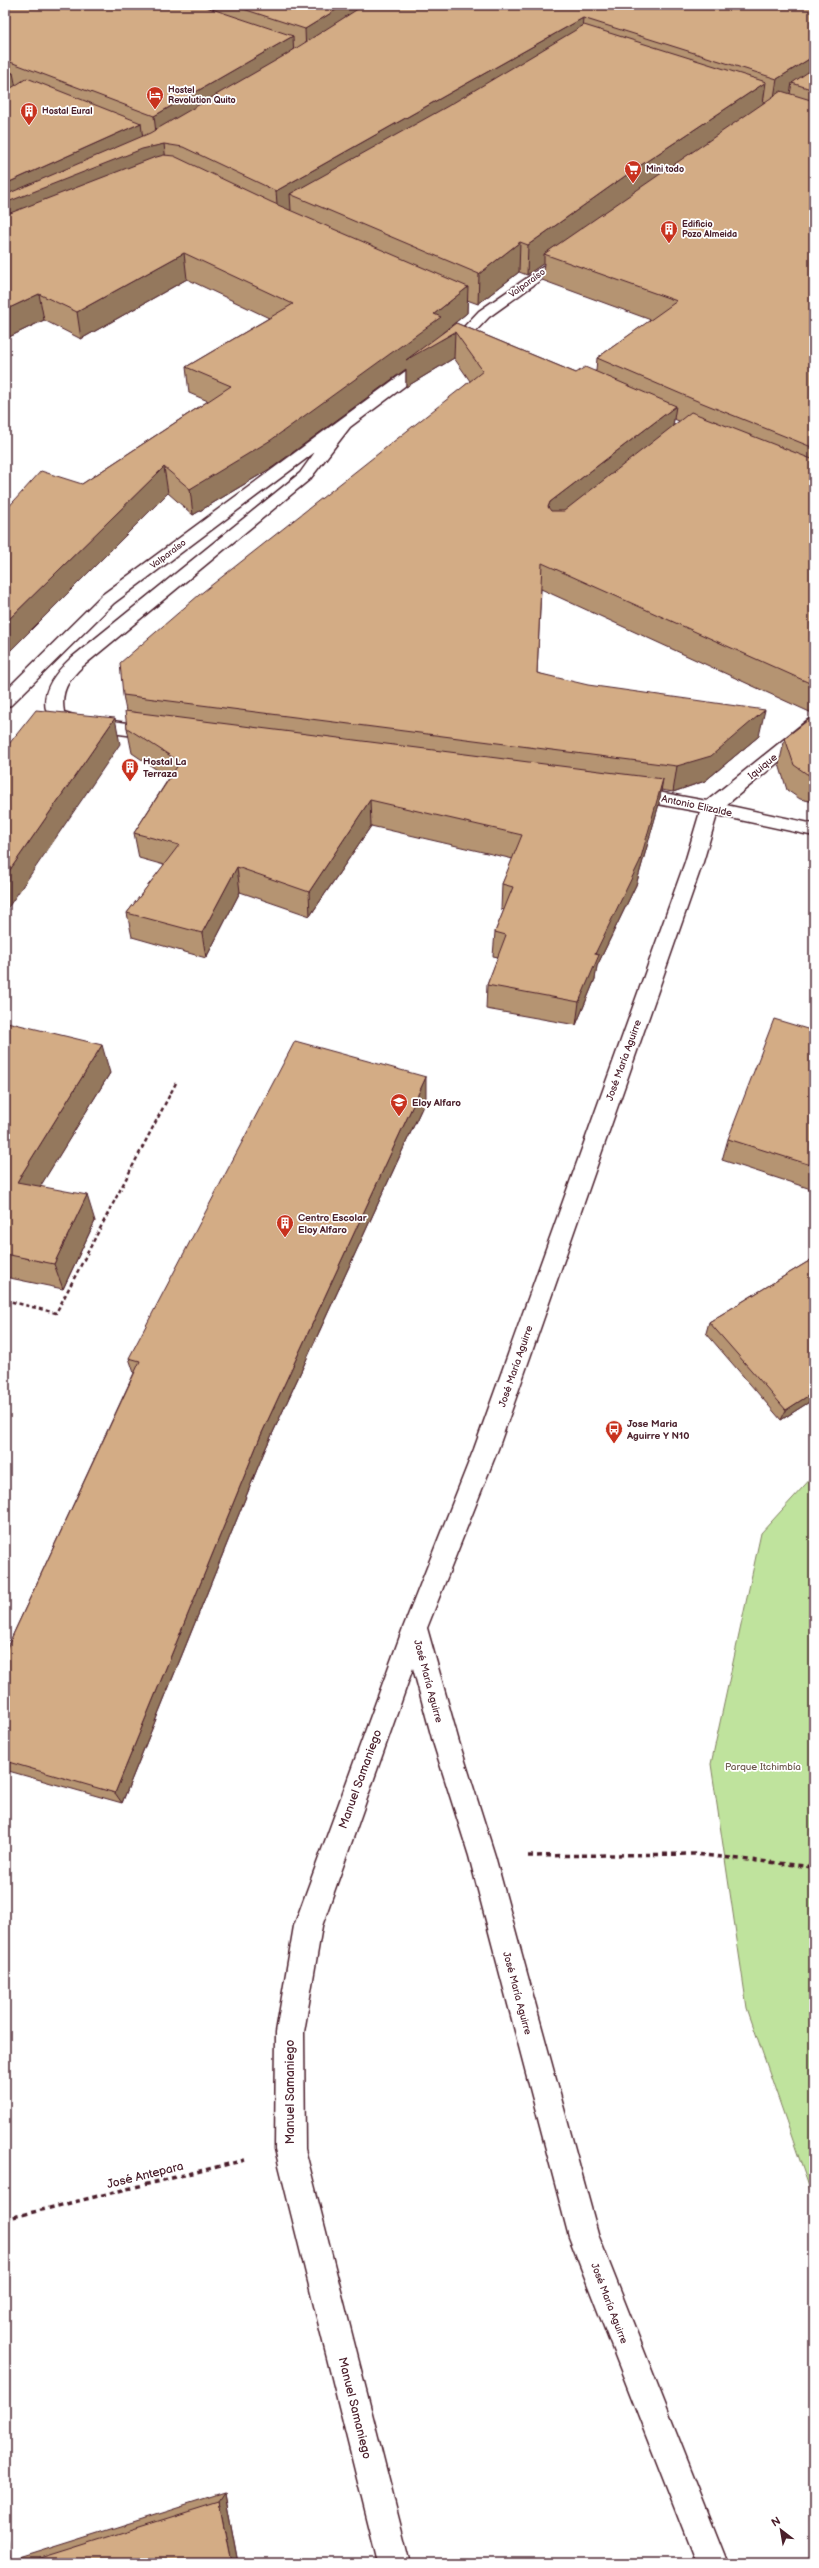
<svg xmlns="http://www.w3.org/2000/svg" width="819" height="2568" font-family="'Balsamiq Sans',sans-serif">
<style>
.green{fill:#bfe39d;stroke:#848164}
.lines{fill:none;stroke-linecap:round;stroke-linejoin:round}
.street-casing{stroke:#4a1f2b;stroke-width:3}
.path-far1{stroke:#4a1f2b;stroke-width:2.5;stroke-dasharray:4 3;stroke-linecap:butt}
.path{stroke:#4a1f2b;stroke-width:3.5;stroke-dasharray:5 4;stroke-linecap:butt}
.street{fill:#fff;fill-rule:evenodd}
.wall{fill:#b59472;stroke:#4a1f2b;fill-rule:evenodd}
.shaded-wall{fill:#94785d;stroke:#4a1f2b}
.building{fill:#d3ac85;stroke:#4a1f2b}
.labels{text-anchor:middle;stroke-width:3.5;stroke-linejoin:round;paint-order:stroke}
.far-poi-label{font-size:9px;font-weight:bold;fill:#4a1f2b;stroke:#fff;text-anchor:start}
.far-street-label{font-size:9px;fill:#4a1f2b;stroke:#fff}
.poi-label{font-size:10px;font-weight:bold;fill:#4a1f2b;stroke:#fff;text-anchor:start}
.street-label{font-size:10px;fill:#4a1f2b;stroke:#fff}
.park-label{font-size:10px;fill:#6d5a4d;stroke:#fff}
.near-street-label{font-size:12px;fill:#4a1f2b;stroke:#fff}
</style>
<rect width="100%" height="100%" fill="#fff"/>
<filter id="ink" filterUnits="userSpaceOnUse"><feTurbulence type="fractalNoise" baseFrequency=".025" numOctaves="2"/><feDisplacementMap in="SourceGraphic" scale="8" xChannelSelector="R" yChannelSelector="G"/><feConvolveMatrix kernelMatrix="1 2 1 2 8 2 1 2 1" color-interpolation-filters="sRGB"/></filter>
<g filter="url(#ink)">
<path class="green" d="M814,1475V2201L747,2008L711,1764L761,1533Z"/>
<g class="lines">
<g class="street-casing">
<path id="street" d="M566,251L573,255L571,258L489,317L470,337L350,427L310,479L83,666C69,679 60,691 64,712L77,716L156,727L162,729L165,733L162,737L156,739L75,728L50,719C36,696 55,673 71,658L300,473L315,452L114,603L11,705L5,707V691L102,595L460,331L479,311Z
M814,718V733L726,805L814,824V836L717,815L703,862L498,1449L427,1628L459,1742L495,1856L599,2237L728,2563H696L569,2237L469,1856L433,1742L413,1668L322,1926L304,2032L305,2149L410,2563H378L275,2149L276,2032L294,1926L403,1628L474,1449L685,862L700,812L631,799L625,797L622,793L625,789L631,787L707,801L808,720Z"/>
</g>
<path class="path-far1" d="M5,1300L56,1313L177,1081"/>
<path class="path" d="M528,1856L694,1854L814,1867
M5,2219L245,2160"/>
<use href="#street" class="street"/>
</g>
<path class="wall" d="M5,5H814V714L541,589L537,673L759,736L705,781L673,792L661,790L659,804L636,885L597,966L595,979L576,1025L486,1009L487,985L498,957L493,956L495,932L504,910L501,909L502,884L513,859L371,826L310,916L240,892L206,958L132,937L127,913L164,865L139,858L134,833L169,778L132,753L127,728L126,711L123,695L470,381L454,358L406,387V369L273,467L193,515L168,493L82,484L208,401L189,393L186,367L269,318L187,279L81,339L44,320L5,339ZM544,263L542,280L651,320L597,358L596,371L576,373L456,323L441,335V334L467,313V300L478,304L519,272L527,275ZM674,419L679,421L673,426Z
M814,717V802L800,799L787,790L779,764L785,738Z
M5,1025L110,1073L40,1186L95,1221L63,1289L5,1277Z
M814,1031V1190L722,1160L728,1139Z
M426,1099L264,1452L122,1803L5,1770V1652L134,1373L129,1358Z
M814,1258V1399L781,1420L706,1333L709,1322Z
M225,2493L238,2563H5V2524L9,2561Z"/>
<path class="shaded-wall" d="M344,5H384L306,54L305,29Z
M583,18L581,43L290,194L291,210L278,217L276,191Z
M293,36L294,61L157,141L154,116Z
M814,56V79L792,83L790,94L773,104L777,79Z
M13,73L18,98L5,107V78Z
M766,82L762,111L544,254V263L527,275L528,245L635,169Z
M141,123L144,148L164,144L167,170L5,231V184Z
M520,242L519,272L478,304L479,274Z
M184,253L187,279L81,339L77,312Z
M468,287L467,313L441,334V340L455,332L454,358L406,387V369L273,467L193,515L190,489L434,314Z
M39,294L44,320L5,339V310Z
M676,406L672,432L546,534L548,507L550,502Z
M164,467L168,493L5,656V623Z
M765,710L759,736L705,781L673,792L677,766Z
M115,718L120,744L5,912V877Z
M663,779L659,804L636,885L597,966L595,979L576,1025L579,1002L595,954Z
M370,800L371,826L310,916L309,892Z
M237,867L240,892L206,958L202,933Z
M102,1045L110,1073L27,1208L17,1182Z
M426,1077V1099L264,1452L122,1803L115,1793L261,1435Z
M87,1195L95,1221L63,1289L54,1264Z
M814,1392V1399L781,1420L786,1410Z
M225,2493L238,2563H231L219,2502Z
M5,2524L9,2561L7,2563H5Z"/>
<path class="building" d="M5,5H200L293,36L154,116L5,60Z
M231,5H344L305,29Z
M364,5H814V56L777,79L583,18L276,191L183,147L164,144L142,149L5,203V195L150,133L287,54Z
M584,25L766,82L635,169L528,245L520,242L479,274L290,194L448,106Z
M814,68V90L792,83Z
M5,70L13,73L5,78Z
M27,78L141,123L5,184V92Z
M781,91L814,101V448L695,400L597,358L677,301L544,254Z
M164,155L174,156L271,202L468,287L434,314L441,317L271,440L190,489L164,467L5,623V511L41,471L82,484L231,386L186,367L293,304L184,253L77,312L39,294L5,310V215L153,158Z
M456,323L576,373L585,367L676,406L550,502L548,507L551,511H564L691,412L814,460V685L542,563L537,673L588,685L765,710L711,756L677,766L123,695L120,663L199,595L483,371L455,332L406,360Z
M36,710L115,718L5,877V749Z
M125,711L663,779L640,861L595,954L599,955L579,1002L487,985L506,935L495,932L513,887L502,884L522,835L370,800L309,892L237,867L202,933L127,913L179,845L134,833L180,762L127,728Z
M812,717H814V775L807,774L794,765L785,738Z
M774,1019L814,1031V1166L728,1139Z
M7,1022L102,1045L17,1182L87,1195L54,1264L5,1254V1025Z
M295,1041L426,1077L261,1435L115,1793L5,1761V1652L140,1361L129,1358Z
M814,1258V1392L786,1410L709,1322Z
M219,2502L231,2563H25Z"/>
</g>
<defs>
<g id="hotel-pin" transform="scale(0.9)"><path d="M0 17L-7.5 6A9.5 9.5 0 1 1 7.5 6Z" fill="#c8321e" stroke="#fff"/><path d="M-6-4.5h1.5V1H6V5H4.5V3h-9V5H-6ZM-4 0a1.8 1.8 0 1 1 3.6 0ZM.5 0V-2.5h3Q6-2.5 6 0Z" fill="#fff"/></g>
<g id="building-pin" transform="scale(0.9)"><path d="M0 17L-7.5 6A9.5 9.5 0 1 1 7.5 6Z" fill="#c8321e" stroke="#fff"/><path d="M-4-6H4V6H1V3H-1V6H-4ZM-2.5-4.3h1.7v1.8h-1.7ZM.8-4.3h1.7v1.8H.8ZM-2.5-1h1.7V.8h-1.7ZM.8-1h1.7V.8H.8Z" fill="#fff"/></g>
<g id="supermarket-pin" transform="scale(0.9)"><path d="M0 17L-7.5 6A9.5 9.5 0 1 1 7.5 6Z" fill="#c8321e" stroke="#fff"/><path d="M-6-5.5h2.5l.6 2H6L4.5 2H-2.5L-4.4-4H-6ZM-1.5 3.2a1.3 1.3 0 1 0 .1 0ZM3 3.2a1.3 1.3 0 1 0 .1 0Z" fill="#fff"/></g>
<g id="school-pin" transform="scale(0.9)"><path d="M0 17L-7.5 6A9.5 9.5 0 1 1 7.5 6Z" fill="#c8321e" stroke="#fff"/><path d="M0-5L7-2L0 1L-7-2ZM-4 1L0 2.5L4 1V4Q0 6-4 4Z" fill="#fff"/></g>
<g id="bus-pin" transform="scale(0.9)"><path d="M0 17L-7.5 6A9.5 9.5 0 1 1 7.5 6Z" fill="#c8321e" stroke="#fff"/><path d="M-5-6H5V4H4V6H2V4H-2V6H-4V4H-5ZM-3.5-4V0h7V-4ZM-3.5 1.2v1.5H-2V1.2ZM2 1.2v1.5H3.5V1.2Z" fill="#fff"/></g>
</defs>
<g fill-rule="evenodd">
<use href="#hotel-pin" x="155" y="95"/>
<use href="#building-pin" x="29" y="111"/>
<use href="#supermarket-pin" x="633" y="169"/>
<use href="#building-pin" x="669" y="229"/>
<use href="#building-pin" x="130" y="767"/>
<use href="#school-pin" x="399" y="1102"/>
<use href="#building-pin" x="285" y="1223"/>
<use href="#bus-pin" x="614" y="1429"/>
</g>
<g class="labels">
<g class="far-poi-label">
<text x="168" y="93">Hostel<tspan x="168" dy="10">Revolution Quito</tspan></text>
<text x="42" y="114">Hostal Eural</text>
<text x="646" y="172">Mini todo</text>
<text x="682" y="227">Edificio<tspan x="682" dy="10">Pozo Almeida</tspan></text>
</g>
<g class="far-street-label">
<text transform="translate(527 283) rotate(-36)" y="3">Valparaíso</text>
<text transform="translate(168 554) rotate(-37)" y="3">Valparaíso</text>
</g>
<g class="poi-label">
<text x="143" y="765">Hostal La<tspan x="143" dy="12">Terraza</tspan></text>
<text x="412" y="1106">Eloy Alfaro</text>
<text x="298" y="1221">Centro Escolar<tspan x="298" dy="12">Eloy Alfaro</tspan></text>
<text x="627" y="1427">Jose Maria<tspan x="627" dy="12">Aguirre Y N10</tspan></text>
</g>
<g class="street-label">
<text transform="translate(762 766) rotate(-39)" y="4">Iquique</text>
<text transform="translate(697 805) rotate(12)" y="4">Antonio Elizalde</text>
<text transform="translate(623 1060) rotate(-70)" y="4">José María Aguirre</text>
<text transform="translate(515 1366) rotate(-71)" y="4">José María Aguirre</text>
<text transform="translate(429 1681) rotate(75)" y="4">José María Aguirre</text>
<text transform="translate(518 1993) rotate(75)" y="4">José María Aguirre</text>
<text transform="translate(610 2303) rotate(69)" y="4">José María Aguirre</text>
</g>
<g class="park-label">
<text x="763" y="1770">Parque Itchimbía</text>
</g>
<g class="near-street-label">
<text transform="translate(360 1779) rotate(-70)" y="4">Manuel Samaniego</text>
<text transform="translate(290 2092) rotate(-90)" y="4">Manuel Samaniego</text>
<text transform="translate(145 2175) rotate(-14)" y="4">José Antepara</text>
<text transform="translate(355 2408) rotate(76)" y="4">Manuel Samaniego</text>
</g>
</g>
<rect width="819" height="2568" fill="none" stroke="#fff" stroke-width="20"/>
<rect x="10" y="10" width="799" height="2548" fill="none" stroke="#4a1f2b" stroke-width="1.5" filter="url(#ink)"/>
<g transform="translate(781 2530) rotate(329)" stroke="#ffffff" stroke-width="3" paint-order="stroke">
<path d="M0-3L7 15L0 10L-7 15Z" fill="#4a1f2b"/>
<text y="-6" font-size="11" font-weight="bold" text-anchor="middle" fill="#4a1f2b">N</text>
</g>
</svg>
